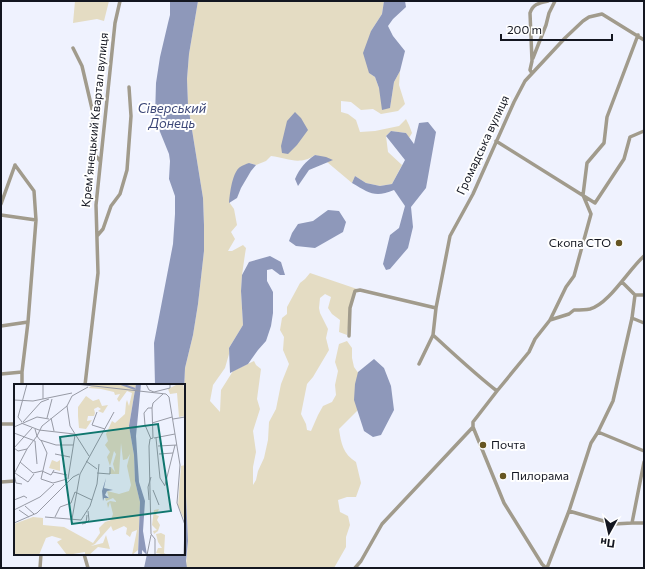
<svg xmlns="http://www.w3.org/2000/svg" width="645" height="569" font-family="Commissioner,sans-serif">
<style>
.green{fill:#e4dcc3}
.water{fill:#8e98ba}
.lines{fill:none;stroke-linecap:round;stroke-linejoin:round}
.minor{stroke:#a19b8c;stroke-width:3.5}
.poi-dot{fill:#652;stroke:#fff;stroke-width:1.5}
.labels{text-anchor:middle;stroke-width:4;stroke-linejoin:round;paint-order:stroke}
.street-label{font-size:12px;fill:#131620;stroke:#fff}
.poi-label{font-size:12px;fill:#131620;stroke:#fff;text-anchor:start}
.water-label{font-size:13px;font-style:italic;fill:#3d4878;stroke:#fff}
.inset-river{fill:none;stroke:#8e98ba;stroke-width:2}
.inset-road{fill:none;stroke:#979aa5;stroke-width:1}
.view{fill:#0f766e;fill-opacity:0.15;stroke:#0f766e;stroke-width:2}
.inset-edge{fill:none;stroke:#131620;stroke-width:2}
</style>
<rect width="100%" height="100%" fill="#eff2fe"/>
<path class="green" d="M75,1H109L104,21L97,19L73,23Z
M198,1H384L382,14L371,31L369,73L375,77L379,88L390,108L394,82L400,71L399,85L405,104L398,111L381,114L373,109L361,110L351,102L341,101V112L348,114L356,120L360,132L375,131L399,126L406,119L409,125L412,133L409,138L406,133L391,131L386,136L388,152L402,165L392,184L380,186L366,183L355,176L352,183L327,162L332,160L315,155C299,166 288,158 271,156L266,161L256,165L249,163L229,202L234,209L237,225L231,232L235,239L228,251H232L243,245L246,248L245,254L242,275L241,291L243,325L229,348V354L225,368L213,385L210,401L220,412L221,390L233,371L254,361L256,365L261,369L257,399L260,409L253,431L256,452L253,467V485L256,480L258,471L264,458L268,440L269,422L276,409L281,384L289,364L283,350L284,337L280,330L282,318L287,314V307L300,283L305,279L310,273L360,290L355,291L350,308L349,320L347,335L339,332L340,320L332,314L328,308L331,297L325,294L320,298L319,308L320,313L328,329L326,338L329,350L313,377L307,384L301,414L306,424L307,430L311,431L318,415L323,406L332,402L336,395L335,385L338,371L335,362L339,344L347,341L352,348V358L354,367L364,381L363,405L339,429C341,443 343,454 356,462L361,483L356,497H347L338,500L340,512L348,516L350,525L346,537V547L334,568H187L186,566L188,541L184,451V391L185,368L193,335L198,304L204,251V225L203,198L188,105L187,79L189,54Z"/>
<path class="water" d="M170,1H198L189,54L187,79L188,105L203,198L204,225V251L198,304L193,335L185,368L184,391V385H155L154,343L173,244L175,214V196L169,179L170,161L169,154L156,122L155,117L156,83L160,57L168,23L170,15Z
M384,1H405L406,7L393,19L388,26L393,36L405,51L400,71L394,82L390,108L382,110L379,88L375,77L369,73L363,53L371,31L382,14Z
M295,112L301,118L308,130L297,145L288,154L282,153L281,146L287,121Z
M428,122L436,132L426,188L411,207L413,227L408,248L390,269L386,270L383,264L390,235L399,228L405,206L394,190C375,198 369,193 352,183L355,176L366,183L380,186L392,184L405,160L386,136L391,131L406,133L414,144L419,123Z
M315,155L326,157L333,160L309,170L298,186L295,179C300,168 305,162 315,155Z
M249,163L256,165L251,171L241,188L237,198L229,203C230,193 232,173 240,167C243,165 246,164 249,163Z
M328,210L339,211L346,222L343,232L315,248L296,246L289,241L292,233L298,224L313,221Z
M270,256L281,262L285,275H280L272,269L267,270V281L273,292V313L271,326L266,341L258,350L248,364L230,373L229,348L243,325L241,291L242,275L249,262Z
M374,359L384,368L391,386L394,410L381,435L373,437L364,431L354,400L355,384L358,372Z
M184,451L188,541L186,561L187,568H144L147,554H184Z"/>
<g class="lines">
<path class="minor" d="M73,48L82,66L93,113V152L100,161
M533,58L546,25L549,13L555,1
M532,73L530,70L532,61L530,13C533,4 539,3 548,1
M496,141L595,203L624,159L630,137L644,131
M15,165L34,191L36,220L28,322L22,372V385
M1,204L15,165
M1,215L36,220
M97,236L103,229L111,206L120,194L127,170L131,116L129,87
M635,295H644
M632,318L644,323
M550,320L569,314L574,310C579,310 585,310 590,309C609,304 629,269 644,256
M1,326L28,322
M433,335C454,354 474,373 497,391
M349,336L350,308L355,291L360,290L436,308
M419,364L433,335L436,308L450,236L473,194L514,102L525,81L565,38L583,21L589,17L602,14L644,40
M1,374L22,372
M85,385L98,273L96,205L115,23L120,1
M1,424H15
M473,427L504,503L542,564L546,568
M598,432L644,451
M1,482L15,481
M569,511L614,524L632,523H644
M632,523L644,462
M84,554L88,568
M40,568L41,554
M355,568L361,561L382,524L473,427V422L497,391L529,352L535,339L550,320L566,287L574,276L591,214L583,195L587,163L604,143L607,117L638,35
M547,568L569,511L591,443L598,432L613,401L632,318L635,295L622,282"/>
</g>
<g class="poi-dot">
<circle cx="619" cy="243" r="4"/>
<circle cx="483" cy="445" r="4"/>
<circle cx="503" cy="476" r="4"/>
</g>
<g class="labels">
<g class="street-label">
<text transform="translate(95 120) rotate(-84)" y="4">Крем’янецький Квартал вулиця</text>
<text transform="translate(483 145) rotate(-65)" y="4">Громадська вулиця</text>
</g>
<g class="poi-label">
<text x="611" y="247" text-anchor="end">Скопа СТО</text>
<text x="491" y="449">Почта</text>
<text x="511" y="480">Пилорама</text>
</g>
<g class="water-label">
<text x="172" y="113">Сіверський<tspan x="172" dy="15">Донець</tspan></text>
</g>
</g>
<g transform="translate(14 384)">
<rect width="171" height="171" fill="#eff2fe"/>
<path d="M81,0H122L115,42L120,71L121,97L126,118L124,166L118,171L123,146L118,148L116,153L112,150L113,144L110,142L99,147L97,142L81,160L77,162L89,159L92,151L96,165L84,163L75,171H71V168L53,171L43,158L48,155L38,152L32,154L25,171H0V140L19,133L29,134V141L50,143L79,159L86,149L85,144L91,138L97,136L99,130L96,118L94,124L93,119L96,117L102,118V117L99,114L92,117L91,114H95L93,107L105,110L115,107L117,101L113,82L116,70L113,75L109,76L107,59L105,90H95L97,83L101,88L99,80L102,70L100,67L96,82L93,73L96,68L91,61L94,57L92,50L98,37L101,39L111,30L112,19L113,16L115,22L118,9L113,7L105,18L103,15L106,10L101,11L100,8L87,5L74,4ZM164,0H169L171,10V32L165,33L163,9L156,10L154,5ZM72,12L79,17L85,15L88,22L94,21L89,29L84,27L87,25L84,23L80,25L81,29L80,32H74L73,37L78,36L72,45L65,44L64,32V23ZM38,76L43,78L46,76V87L35,84ZM171,81V137L164,122L167,82ZM145,125L142,131L145,132L143,136L146,141L144,147L140,150L139,147L143,146L138,141L140,126ZM147,149L151,151L150,169L153,171L142,169L144,164H148L144,158L142,150Z" fill="#e4dcc3"/>
<path d="M122,0H127L122,52L125,98L131,117L129,147L133,171L128,166V171H124L126,118L121,97L120,71L115,42ZM92,94L90,104L99,106L93,107L91,111L95,114H90L89,117L88,107Z" fill="#8e98ba"/>
<path class="inset-river" d="M107,0L121,5"/>
<path class="inset-road" d="M29,0V15M62,0L152,10L155,13L166,81L163,119L171,141L170,171M132,0L135,6L140,8L156,4V0M74,3L58,12L53,22L56,42L75,72M0,16L19,17L58,9M53,22L28,42L23,52L26,56L42,61H59M83,28L78,41L91,45M33,34L38,15M37,34L40,47M159,35L171,33M8,38L4,33L13,0M9,38L27,18L35,15M7,39L25,46L60,50M138,39L158,33M0,43L23,33L35,35M0,49L21,57L23,80M139,54L136,55L135,62L137,150L141,155V171M139,54L138,24L139,19L149,10M140,54L161,50M142,54L146,94L151,102M137,55L131,41L130,29L134,24H138M27,56L33,69L27,95L39,99L53,95M144,62L163,61M0,64L18,44M0,64L4,67L13,65M41,70L56,73M145,70L159,69M72,77L83,85M6,78L19,89L28,87L37,91L40,86M39,88L53,91M1,89L14,98L20,90M83,89L96,90V83M0,90L13,65L23,52L21,45M0,90L2,99L8,100M54,95L61,51M151,101L161,61M139,106L145,121M0,116L10,112L13,114M135,116L134,103L137,93M11,122L20,130M0,126L26,113L40,100M5,126L15,133M31,133L67,136L76,122L83,100L85,80M41,133L46,123L57,119L61,108L78,116M58,135L66,90L100,28M0,139L23,129L59,93L65,90M72,139L75,136L74,127M68,140L72,139L73,131M133,171L137,151"/>
<path class="view" d="M144,40L157,127L58,140L46,53Z"/>
<rect width="171" height="171" class="inset-edge"/>
</g>
<rect width="645" height="569" fill="none" stroke="#131620" stroke-width="4"/>
<g transform="translate(609 533) rotate(188)" stroke="#ffffff" stroke-width="3" paint-order="stroke">
<path d="M0-3L7 15L0 10L-7 15Z" fill="#131620"/>
<text y="-6" font-size="11" font-weight="bold" text-anchor="middle" fill="#131620">Пн</text>
</g>
<path d="M501 34v6h111v-6" fill="none" stroke="#131620" stroke-width="2"/>
<text x="507" y="34" font-size="12" fill="#131620" stroke="#ffffff" stroke-width="3" paint-order="stroke">200 m</text>
</svg>
